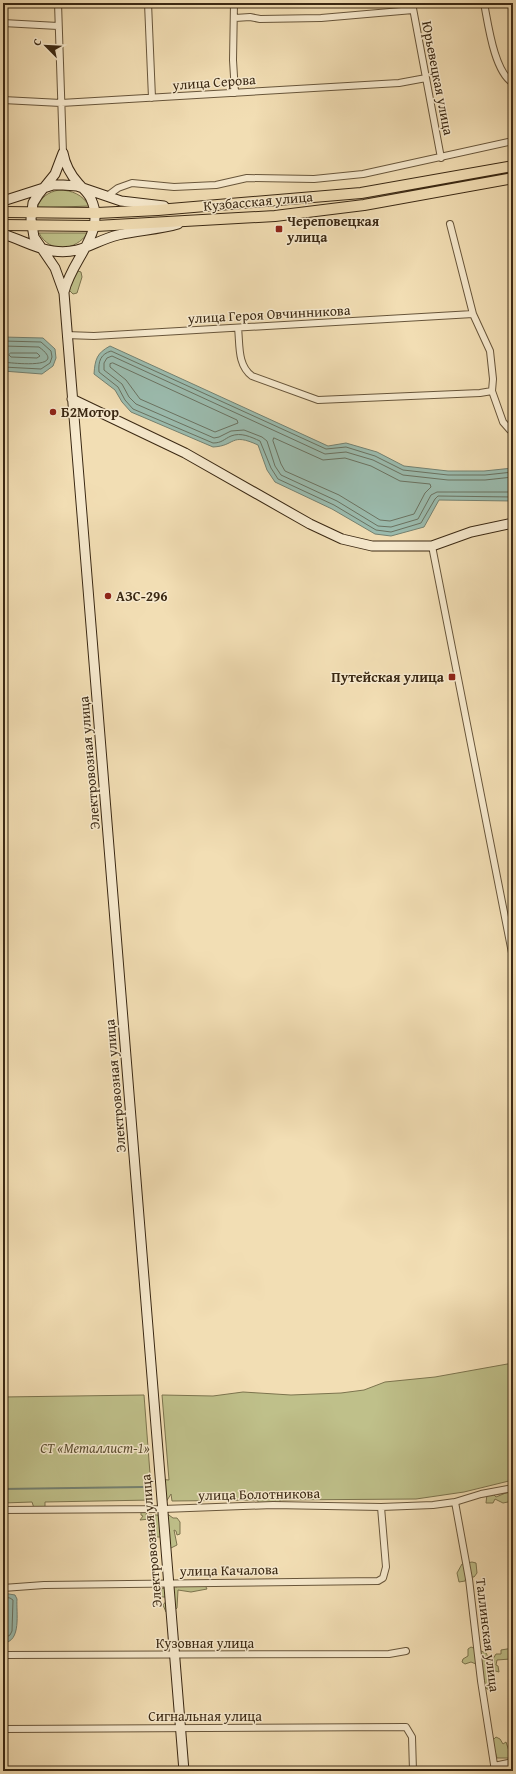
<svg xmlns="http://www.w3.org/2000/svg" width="516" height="1774" font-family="'Gentium Book Plus',serif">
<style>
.green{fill:#bfc08a;stroke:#7c744e}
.water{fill:#9bbcaf;stroke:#748171}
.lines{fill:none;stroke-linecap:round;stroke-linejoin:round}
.shore{stroke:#6a7261;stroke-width:1}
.stream{stroke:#748171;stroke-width:2}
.street-casing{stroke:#68563b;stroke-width:8}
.secondary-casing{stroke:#3a2813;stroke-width:11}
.primary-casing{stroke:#3a2813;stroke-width:12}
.street{stroke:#f7eace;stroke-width:6}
.secondary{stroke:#f7eace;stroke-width:9}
.primary{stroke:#f2deb4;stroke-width:10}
.poi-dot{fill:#8f2418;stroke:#f7eace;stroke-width:1.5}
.labels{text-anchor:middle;stroke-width:3;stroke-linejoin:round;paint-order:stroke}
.street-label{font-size:14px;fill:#3a2813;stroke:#f7eace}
.poi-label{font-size:14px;font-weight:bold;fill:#3a2813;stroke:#f7eace;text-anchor:start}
.park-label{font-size:14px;font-style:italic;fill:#5b4e31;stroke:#f7eace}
</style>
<rect width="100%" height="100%" fill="#f2deb4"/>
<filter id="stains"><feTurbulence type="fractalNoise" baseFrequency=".005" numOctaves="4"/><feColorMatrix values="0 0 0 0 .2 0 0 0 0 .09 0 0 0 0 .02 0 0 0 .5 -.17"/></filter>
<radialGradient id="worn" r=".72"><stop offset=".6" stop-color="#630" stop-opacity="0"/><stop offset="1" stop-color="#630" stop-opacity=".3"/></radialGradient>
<path class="green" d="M59,190C72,190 83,195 89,206L37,208C41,197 48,192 59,190Z
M39,233H88C75,251 50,254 39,233Z
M78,271L81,272L82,277L77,293L73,294L69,290L74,274Z
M513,1363V1480L464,1492L416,1499L280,1500V1503L258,1504V1500L172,1501L171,1494L166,1502H163L157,1494V1479L169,1480L162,1395L213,1396L243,1392L291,1395L341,1393L364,1390L385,1382L435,1377Z
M144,1395L152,1500L45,1502V1507L34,1508L32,1502L3,1503V1397Z
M513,1490V1501L503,1503L495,1499L493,1503H486L487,1494L492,1493L496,1497Z
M141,1511L147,1512L146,1515H158L160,1524L166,1513L173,1518H177L180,1522V1534L177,1535L176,1531L174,1530L177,1545L169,1549L167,1541L160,1537H156L152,1533L154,1528L150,1519L140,1520L143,1516L141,1515Z
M472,1562L476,1563L477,1573L474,1577H471V1572L467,1573L465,1581L459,1582L457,1573L462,1564Z
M180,1582L205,1585L207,1589L191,1592L178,1590L177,1608L172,1613L166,1612L163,1605L168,1599L166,1597H161V1589L172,1586L177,1587Z
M471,1647L486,1653L491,1662L496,1654H501V1650L513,1648V1664L510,1659L497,1660L496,1665L498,1666L499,1672L492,1670L495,1685L490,1689H487L482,1683L484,1679L479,1677L476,1664L471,1662L465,1664L462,1662L463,1659L468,1656V1649Z
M496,1737L500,1739L503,1744L506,1742L509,1751L513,1756V1761L509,1762L508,1758H497L492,1741Z"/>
<path class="water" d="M3,337L43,338L55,349L56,358L53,366L42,374L3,371Z
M110,346L328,446L346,443L377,452L404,466L448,471H484L513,468V501L439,500L424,527L391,536L375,534L332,509L275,482L267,470L258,445C230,432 236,446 213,447L131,412L122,402L115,390L94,374C95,359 97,353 110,346Z
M3,1593L15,1595L17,1599C16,1612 22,1642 3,1643Z"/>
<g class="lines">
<path class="shore" d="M3,341L41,342L51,351L52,357L50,363L41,369L3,367
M3,346L39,347C70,370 11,363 3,362
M11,353H37L40,356L37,358L11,357L9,355Z
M113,363L237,420L238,423L215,432L140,399L126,380L110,367V364Z
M274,438L323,460L345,458L371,466L400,481L430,484L431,487L425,493L414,514L390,521L380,520L339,495L285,471L281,464L273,441Z
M513,472L485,475H448L403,470L375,456L346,447L326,449L111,351C101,354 98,361 99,372L118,387L125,400L133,409L213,443C222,443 224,439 231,436C241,432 251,437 260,441L271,468L278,479L334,505L376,530L391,532L421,523L435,499L438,496L513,497
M513,477L485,480H448L403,475L373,460L346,452L325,454L112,356L107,358L104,363V370L122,384L129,397L136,404L214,438L219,437L231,431L244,430L262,437L267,441L275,466L281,475L337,501L378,526L391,527L418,519L431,495L437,492H513
M3,1597L10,1598L13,1600L12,1631L10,1635L3,1639"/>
<path class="stream" d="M3,1489L143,1487"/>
<g class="street-casing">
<path id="street" d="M58,3L63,153
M148,3L152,98
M234,3L233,60L235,93
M412,3L441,158
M484,3C488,23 494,72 513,83
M235,18L250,17L260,19L321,18L413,10
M3,23L58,26
M3,100L61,103L399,83L426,78
M109,197L110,194L118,188L132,183L174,187L216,185L247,178L314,179L363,174L513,141
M450,224L473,314L490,351L493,379L492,391L503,422L510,430H513
M238,328C240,344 237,365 252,376L318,400L480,393L492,391
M66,335L94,336L473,314
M432,546L513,958
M455,1502L469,1579L481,1681L495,1771
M3,1510L163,1509L273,1505L381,1507L433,1505L455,1502L481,1494L513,1488
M3,1588L44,1585L378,1581L383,1578L386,1567L381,1507
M3,1655L389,1654L406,1651
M3,1729L406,1727L412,1737L413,1771
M494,1766L513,1762"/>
</g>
<g class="secondary-casing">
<path id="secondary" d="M63,153L55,174L38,195L33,203L31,219L34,237L55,268L64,293L184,1771
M63,153C65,164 70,174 78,183C82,188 88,192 91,199C107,233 72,258 64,292
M3,201L53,185H63L77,186L121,201L164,206
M3,234C20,239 36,249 53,251C82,255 93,241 118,235C138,230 158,230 178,224
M72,399L185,453L310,524L342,539L372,546H432L471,532L513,523"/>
</g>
<g class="primary-casing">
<path id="primary" d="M3,212L97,213L158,210L361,193L513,166
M3,225L96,226L275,216L364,205L513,178"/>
</g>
<use href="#street" class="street"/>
<use href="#secondary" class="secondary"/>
<use href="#primary" class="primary"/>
</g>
<g class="poi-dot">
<rect x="275" y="225" width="8" height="8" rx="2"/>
<circle cx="53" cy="412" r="4"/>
<circle cx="108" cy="596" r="4"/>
<rect x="448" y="673" width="8" height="8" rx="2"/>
</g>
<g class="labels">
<g class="street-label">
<text transform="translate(438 78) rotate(79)" y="5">Юрьевецкая улица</text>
<text transform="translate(214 82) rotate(-4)" y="5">улица Серова</text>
<text transform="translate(258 201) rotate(-5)" y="5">Кузбасская улица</text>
<text transform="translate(269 314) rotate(-3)" y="5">улица Героя Овчинникова</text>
<text transform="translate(89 763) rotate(-95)" y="5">Электровозная улица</text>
<text transform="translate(115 1086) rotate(-95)" y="5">Электровозная улица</text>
<text transform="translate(259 1494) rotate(-1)" y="5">улица Болотникова</text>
<text transform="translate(151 1541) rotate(-95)" y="5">Электровозная улица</text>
<text transform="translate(229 1570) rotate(-1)" y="5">улица Качалова</text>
<text transform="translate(488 1635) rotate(83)" y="5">Таллинская улица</text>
<text x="205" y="1648">Кузовная улица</text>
<text x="205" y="1721">Сигнальная улица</text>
</g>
<g class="poi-label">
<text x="287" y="226">Череповецкая<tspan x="287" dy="16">улица</tspan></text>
<text x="61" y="417">Б2Мотор</text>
<text x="116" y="601">АЗС-296</text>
<text x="444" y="682" text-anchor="end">Путейская улица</text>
</g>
<g class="park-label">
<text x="95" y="1453">СТ «Металлист-1»</text>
</g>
</g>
<rect width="516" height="1774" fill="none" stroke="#f2deb4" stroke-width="16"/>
<rect x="4" y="4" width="508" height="1766" fill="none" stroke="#3a2813" stroke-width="2"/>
<rect x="8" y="8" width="500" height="1758" fill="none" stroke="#3a2813"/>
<g transform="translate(46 46) rotate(294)" stroke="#f7eace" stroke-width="3" paint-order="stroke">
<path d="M0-3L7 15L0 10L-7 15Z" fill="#3a2813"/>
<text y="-6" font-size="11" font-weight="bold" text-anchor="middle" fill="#3a2813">С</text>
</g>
<rect width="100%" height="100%" filter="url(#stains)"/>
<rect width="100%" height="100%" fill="url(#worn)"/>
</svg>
